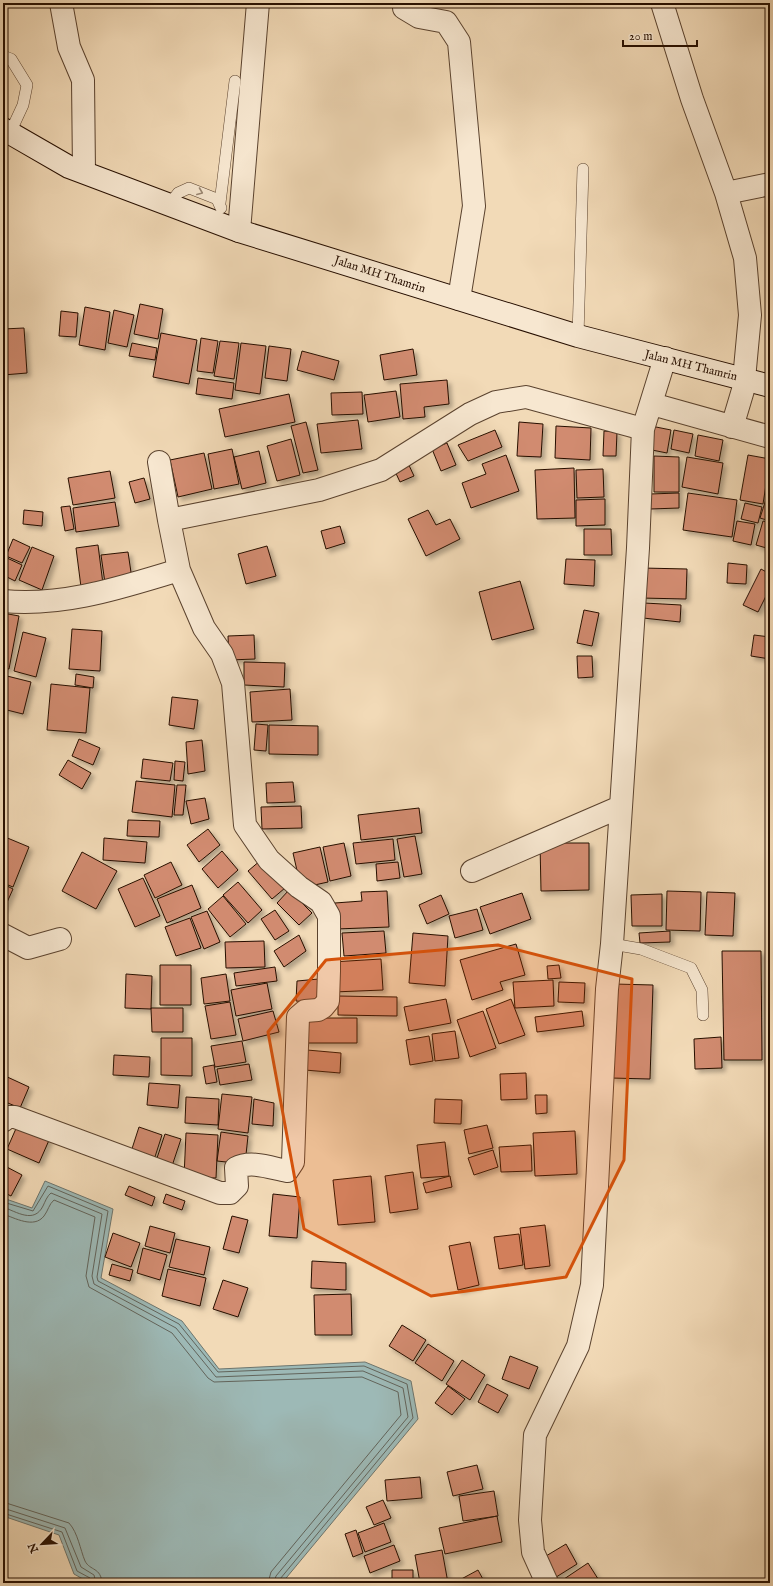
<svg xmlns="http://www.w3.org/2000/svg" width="773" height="1586" font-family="'IM FELL English',serif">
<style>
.water{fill:#9db9b6;stroke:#6e756d}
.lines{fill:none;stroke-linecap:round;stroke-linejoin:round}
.shore{stroke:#62645b;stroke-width:1}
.building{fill:#d18b70;stroke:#270f00;filter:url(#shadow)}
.lane-casing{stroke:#5a422e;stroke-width:12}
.street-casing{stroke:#5a422e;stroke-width:24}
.secondary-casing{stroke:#270f00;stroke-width:24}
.lane{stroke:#f7e7d0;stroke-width:11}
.street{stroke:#f7e7d0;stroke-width:22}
.secondary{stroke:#f7e7d0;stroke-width:22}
.oneway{stroke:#998672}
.marked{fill:#d5520b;fill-opacity:0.2;stroke:#d5520b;stroke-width:3;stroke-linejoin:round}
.labels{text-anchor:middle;stroke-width:3;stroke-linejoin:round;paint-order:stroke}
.street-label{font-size:12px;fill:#270f00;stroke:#f7e7d0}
</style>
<defs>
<filter id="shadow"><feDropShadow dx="3.5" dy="3.5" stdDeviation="2" flood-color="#0004"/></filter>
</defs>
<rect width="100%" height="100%" fill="#f2dab7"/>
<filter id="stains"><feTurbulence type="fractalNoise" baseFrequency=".005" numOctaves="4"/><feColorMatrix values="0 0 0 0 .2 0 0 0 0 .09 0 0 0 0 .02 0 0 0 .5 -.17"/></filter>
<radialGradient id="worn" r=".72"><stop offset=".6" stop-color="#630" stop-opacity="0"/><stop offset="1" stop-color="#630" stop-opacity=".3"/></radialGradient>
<path class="water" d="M45,1181L113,1209L101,1278L182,1321L219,1369L365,1362L411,1381L418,1419L282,1583H90L74,1574L59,1535L3,1516V1198L32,1208Z"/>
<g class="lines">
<path class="shore" d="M3,1202L33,1211L48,1186L108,1211L97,1277L98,1281L179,1324L218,1372L364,1366L407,1384L413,1418L280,1579L279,1583
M3,1207C17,1212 34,1224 43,1206C45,1202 47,1196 51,1193L102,1214L92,1276L94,1284L176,1328L216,1377L363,1371L403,1388L408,1417L276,1576L274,1583
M3,1214C15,1218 34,1229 44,1216C48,1211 49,1204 54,1200L95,1217L86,1276L89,1287L172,1333L208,1378L214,1382L362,1377L398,1392L401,1415L271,1572L268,1583
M3,1502L69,1523C78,1533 80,1549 85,1561C90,1571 101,1567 102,1583
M3,1508L65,1528L81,1567L94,1575L96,1583
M3,1513L62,1532L77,1571L90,1578L91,1583"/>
</g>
<path class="building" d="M140,304L163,309L158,339L134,334Z
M85,307L110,312L105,350L79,345Z
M114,310L134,315L127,347L108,343Z
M61,311L78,313L76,337L59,336Z
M24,328L27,373L3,375V356L5,355L3,329Z
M161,333L197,340L189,384L153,377Z
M201,338L218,341L213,373L197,371Z
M220,341L239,343L234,379L214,376Z
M132,343L157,348L155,360L129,356Z
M241,343L266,346L260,394L235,390Z
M269,346L291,349L287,381L265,378Z
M413,349L417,375L384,380L380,355Z
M302,351L339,361L334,380L297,370Z
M198,378L234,383L232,399L196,394Z
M447,380L449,404L424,407L425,417L403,419L400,384Z
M396,391L400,417L368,422L364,395Z
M362,392L363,414L332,415L331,393Z
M289,394L295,422L225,437L219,409Z
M358,420L362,449L321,453L317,424Z
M306,422L318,470L303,473L291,426Z
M519,422L543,424L541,457L517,456Z
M556,426L591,428L590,460L555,458Z
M651,426L671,430L667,453L647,449Z
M495,430L502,447L468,461L458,445Z
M674,430L693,434L689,453L671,449Z
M604,431L617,432L616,456H603Z
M698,435L723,440L719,461L695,456Z
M291,439L300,475L277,481L267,446Z
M447,443L456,465L441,471L432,449Z
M232,449L239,484L214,489L208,454Z
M259,451L266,483L242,489L234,457Z
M204,453L212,489L178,497L170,460Z
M506,455L519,491L471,508L462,483L486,474L482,464Z
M748,455L770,459L763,504L740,500Z
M654,456L679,457V492H654Z
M687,457L723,463L718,494L682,487Z
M407,461L414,476L400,482L393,467Z
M574,468L575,518L537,519L535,470Z
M603,469L604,497L577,498L576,470Z
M110,471L115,498L73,505L68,478Z
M144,478L150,499L135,503L129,482Z
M769,480H770V495L766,494Z
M679,493V508L650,509V494Z
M688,493L737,500L732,537L683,530Z
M767,496L770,497V521L760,518Z
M605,499V525L576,526V500Z
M115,502L119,526L76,532L73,508Z
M745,503L762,507L758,523L741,519Z
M70,506L74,529L65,531L61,507Z
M24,510L43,512L42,526L23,524Z
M428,510L436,525L450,519L460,539L426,556L408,519Z
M737,521L755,524L751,545L733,541Z
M763,521L770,523V549L756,545Z
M340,526L345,543L326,549L321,531Z
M584,529H611L612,555H584Z
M13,539L30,547L22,563L6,556Z
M98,545L103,584L81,587L76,548Z
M267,546L276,576L246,584L238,554Z
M32,547L54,556L42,590L19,580Z
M128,552L132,579L105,583L101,555Z
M7,558L22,565L15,581L3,575V567Z
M566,559L595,560L594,586L564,584Z
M728,563L747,565L746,584L727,583Z
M642,568L687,569L686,599L641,598Z
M761,569L770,574V588L758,612L743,605Z
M520,581L534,629L492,640L479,592Z
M644,603L681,605L680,622L643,618Z
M584,610L599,613L592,646L577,643Z
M3,613L19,616L9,669L3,668Z
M72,629L102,631L100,671L69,669Z
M23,632L46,638L36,677L14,671Z
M254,635L255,659L229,660L228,636Z
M754,635L770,637V659L751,656Z
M577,656H592L593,677L578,678Z
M244,662L285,663L284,687L244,685Z
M76,674L94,677L93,688L75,685Z
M3,675L31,682L23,714L3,709Z
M51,684L90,688L86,733L47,730Z
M290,689L292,720L252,722L250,692Z
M172,697L198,700L194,729L169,725Z
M256,724L268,725L266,751L254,750Z
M269,725L318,726V755L269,754Z
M79,739L100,748L93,765L72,756Z
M202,740L205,771L188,774L186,742Z
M143,759L173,763L170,781L141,778Z
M68,760L91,773L82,789L59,775Z
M175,761L185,762L183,781L174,780Z
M136,781L175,785L172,817L132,812Z
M293,782L295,802L267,803L266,783Z
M177,785H186L183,815H174Z
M205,798L209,819L191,824L186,801Z
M301,806L302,828L262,829L261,807Z
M419,808L422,833L361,840L358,815Z
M128,820L160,821L159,837L127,836Z
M208,829L220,845L199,862L187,845Z
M415,836L422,874L404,877L397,839Z
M5,837L29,847L13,887L3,883V842Z
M104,838L147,842L145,863L103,860Z
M393,839L395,860L356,864L353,843Z
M344,843L351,876L330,881L323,847Z
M540,843H589V890L541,891Z
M320,847L328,882L301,888L293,853Z
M222,851L238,870L218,888L202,869Z
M82,852L117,871L96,909L62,891Z
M261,860L285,888L272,899L248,871Z
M171,862L182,885L155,898L144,875Z
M398,862L400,878L377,881L376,864Z
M143,878L160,916L135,927L118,889Z
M238,882L262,910L248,923L223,895Z
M3,884L13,889L4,909H3Z
M192,885L201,908L167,923L157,899Z
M289,890L312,913L299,925L277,903Z
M387,891L389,927L336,929L335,903L362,901L361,892Z
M667,891L701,892L700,931L666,930Z
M707,892L735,893L733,936L705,935Z
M522,893L531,919L490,934L480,907Z
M662,894V926H632L631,895Z
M441,895L449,914L427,924L419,905Z
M223,896L246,924L230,937L208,909Z
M477,909L483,930L455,938L449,916Z
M275,910L289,931L275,940L261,919Z
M207,911L220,942L204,949L191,917Z
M190,918L201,948L176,956L165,927Z
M384,931L386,953L344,956L342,933Z
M670,931V942L640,943L639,933Z
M413,933L448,936L445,986L409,983Z
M299,935L306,951L284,967L274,951Z
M264,941L265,967L226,968L225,942Z
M516,944L525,975L500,982L503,990L472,1000L460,960Z
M722,951H761L762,1060H724Z
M381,959L383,990L333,992L332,962Z
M160,965H191V1005H160Z
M559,965L561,978L548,979L547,966Z
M275,967L277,981L236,986L234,973Z
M126,974L152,976L151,1009L125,1008Z
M226,974L230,1001L204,1004L201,978Z
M319,979L318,1003L296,1001L297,981Z
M553,980L554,1006L515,1008L513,982Z
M559,982L585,983L584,1003L558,1002Z
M267,983L272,1009L236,1016L231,990Z
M614,984L653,985L650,1079L611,1078Z
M338,996L397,997V1016L338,1015Z
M446,999L451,1023L409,1031L404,1007Z
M511,999L525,1035L499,1044L486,1009Z
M230,1002L236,1035L211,1039L205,1006Z
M151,1008H183V1032H152Z
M273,1011L279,1032L243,1041L238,1019Z
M483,1011L496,1048L470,1057L457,1020Z
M582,1011L584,1026L537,1032L535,1017Z
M303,1018H357V1043H303Z
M455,1031L459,1058L435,1061L432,1034Z
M429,1036L433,1061L410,1065L406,1040Z
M721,1037L722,1068L695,1069L694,1039Z
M161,1038H192V1076L161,1075Z
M242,1041L246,1062L215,1067L211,1046Z
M307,1050L341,1053L340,1073L305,1070Z
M114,1055L150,1057L149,1077L113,1075Z
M249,1064L252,1080L220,1085L217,1069Z
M214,1065L217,1082L206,1084L203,1067Z
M526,1073L527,1099L501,1100L500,1074Z
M3,1075L29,1087L20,1108L3,1101Z
M149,1083L180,1085L178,1108L147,1105Z
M222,1094L252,1097L248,1133L218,1129Z
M535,1095H547V1113L536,1114Z
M186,1097L219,1099L218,1125L185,1123Z
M254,1099L274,1103L273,1126L252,1124Z
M435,1099L462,1100L461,1124L434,1123Z
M18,1124L50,1138L39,1163L7,1149Z
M487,1125L493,1148L469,1154L464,1130Z
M139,1127L162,1135L152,1166L129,1158Z
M575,1131L577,1174L535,1176L533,1133Z
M221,1132L248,1136L245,1164L217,1161Z
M186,1133L218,1135L216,1178L184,1177Z
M165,1134L181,1139L171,1169L155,1164Z
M445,1142L449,1176L421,1178L417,1145Z
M531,1145L532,1171L501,1172L499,1147Z
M493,1150L498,1167L474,1175L468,1158Z
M3,1165L22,1175L11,1196L3,1192Z
M413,1172L418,1209L390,1213L385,1176Z
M371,1176L375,1222L338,1225L333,1180Z
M450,1176L452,1187L426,1193L423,1183Z
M129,1186L155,1197L152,1206L125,1195Z
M166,1194L185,1201L182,1210L163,1203Z
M273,1194L300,1197L297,1238L269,1236Z
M232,1216L248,1220L239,1253L223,1249Z
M545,1225L550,1266L525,1269L520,1228Z
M150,1226L175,1233L170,1253L145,1246Z
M113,1233L140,1243L131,1267L105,1257Z
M519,1234L523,1265L499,1269L494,1237Z
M176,1239L210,1247L204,1275L169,1267Z
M470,1242L479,1285L458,1290L449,1246Z
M143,1248L167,1255L160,1280L137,1273Z
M312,1261L346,1263V1290L311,1288Z
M112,1264L133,1270L130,1281L109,1275Z
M168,1269L206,1278L200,1306L162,1296Z
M223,1280L248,1288L238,1317L213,1309Z
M351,1294L352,1335H315L314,1295Z
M402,1325L426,1340L413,1361L389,1346Z
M428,1344L454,1361L442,1381L415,1363Z
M510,1356L538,1367L529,1389L502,1379Z
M462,1360L485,1375L470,1400L446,1384Z
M487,1384L508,1395L498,1413L478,1402Z
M448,1386L465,1399L452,1415L435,1403Z
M477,1465L483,1489L453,1496L447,1472Z
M420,1477L422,1498L387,1501L385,1480Z
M494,1491L498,1516L463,1521L459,1496Z
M383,1500L391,1518L374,1525L366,1507Z
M497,1516L502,1542L445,1554L439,1528Z
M384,1523L391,1542L365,1552L358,1533Z
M356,1530L363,1553L353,1557L345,1534Z
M566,1544L577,1564L553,1579L541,1559Z
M394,1545L400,1561L370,1573L364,1556Z
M442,1550L448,1583H420L415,1555Z
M588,1563L600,1582L562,1583L561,1581Z
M392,1570H413V1583H392Z
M478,1570L485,1583H454Z"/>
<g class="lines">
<g class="lane-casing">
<path id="lane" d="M3,56L11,59L27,85L23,105L10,133
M220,203L235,81
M169,205L178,193L189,188L217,199L221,208
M578,336L583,169
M612,944L641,949L691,968L702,990L703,1015"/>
</g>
<g class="street-casing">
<path id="street" d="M61,3L69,47L83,80L84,172
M404,3V8L419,17L446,22L459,42L474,206L459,299
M662,3L692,99L726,193L745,258L750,315L743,390L732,427
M726,193L770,184
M239,231L258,3
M652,404L770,437
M159,462L169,520
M3,601C64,607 122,587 179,570L169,520L319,490L381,470L470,414L496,402L526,397L643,429
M472,871L620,807
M3,935L28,948L60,939
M3,1121L8,1117H15L220,1193H230L237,1186L236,1168C251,1160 271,1168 287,1171L293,1162L298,1017L305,1011L318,1010L323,1007L328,1001L329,971V916L321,902L299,887L269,860L245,825L233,683L222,654L204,628L179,570
M547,1583L533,1552L530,1520L535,1435L578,1346L592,1285L607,989L612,944L638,548L643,429L665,358"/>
</g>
<g class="secondary-casing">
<path id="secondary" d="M3,129L69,167L239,231L578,336L770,386"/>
</g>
<use href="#lane" class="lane"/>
<use href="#street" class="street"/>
<use href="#secondary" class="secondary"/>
</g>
<defs><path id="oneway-chevron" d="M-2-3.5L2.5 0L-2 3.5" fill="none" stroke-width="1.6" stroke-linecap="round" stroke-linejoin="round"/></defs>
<use class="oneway" href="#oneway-chevron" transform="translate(200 192) rotate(22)"/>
<path class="marked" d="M498,945L632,979L624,1160L566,1277L431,1296L304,1229L268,1032L326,960Z"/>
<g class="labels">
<g class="street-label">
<text transform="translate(380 274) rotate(18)" y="4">Jalan MH Thamrin</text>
<text transform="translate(691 365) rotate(14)" y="4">Jalan MH Thamrin</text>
</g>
</g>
<rect width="773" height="1586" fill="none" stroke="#f2dab7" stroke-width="16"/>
<rect x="4" y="4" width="765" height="1578" fill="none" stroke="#270f00" stroke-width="2"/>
<rect x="8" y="8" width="757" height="1570" fill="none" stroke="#270f00"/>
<g transform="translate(42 1544) rotate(245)" stroke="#f7e7d0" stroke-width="3" paint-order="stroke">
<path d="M0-3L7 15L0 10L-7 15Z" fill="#270f00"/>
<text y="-6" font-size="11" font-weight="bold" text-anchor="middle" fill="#270f00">N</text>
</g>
<path d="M623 40v6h74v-6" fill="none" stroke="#270f00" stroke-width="2"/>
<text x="629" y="40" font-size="12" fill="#270f00" stroke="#f7e7d0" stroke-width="3" paint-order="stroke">20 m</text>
<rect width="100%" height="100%" filter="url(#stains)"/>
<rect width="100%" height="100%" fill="url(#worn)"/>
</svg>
